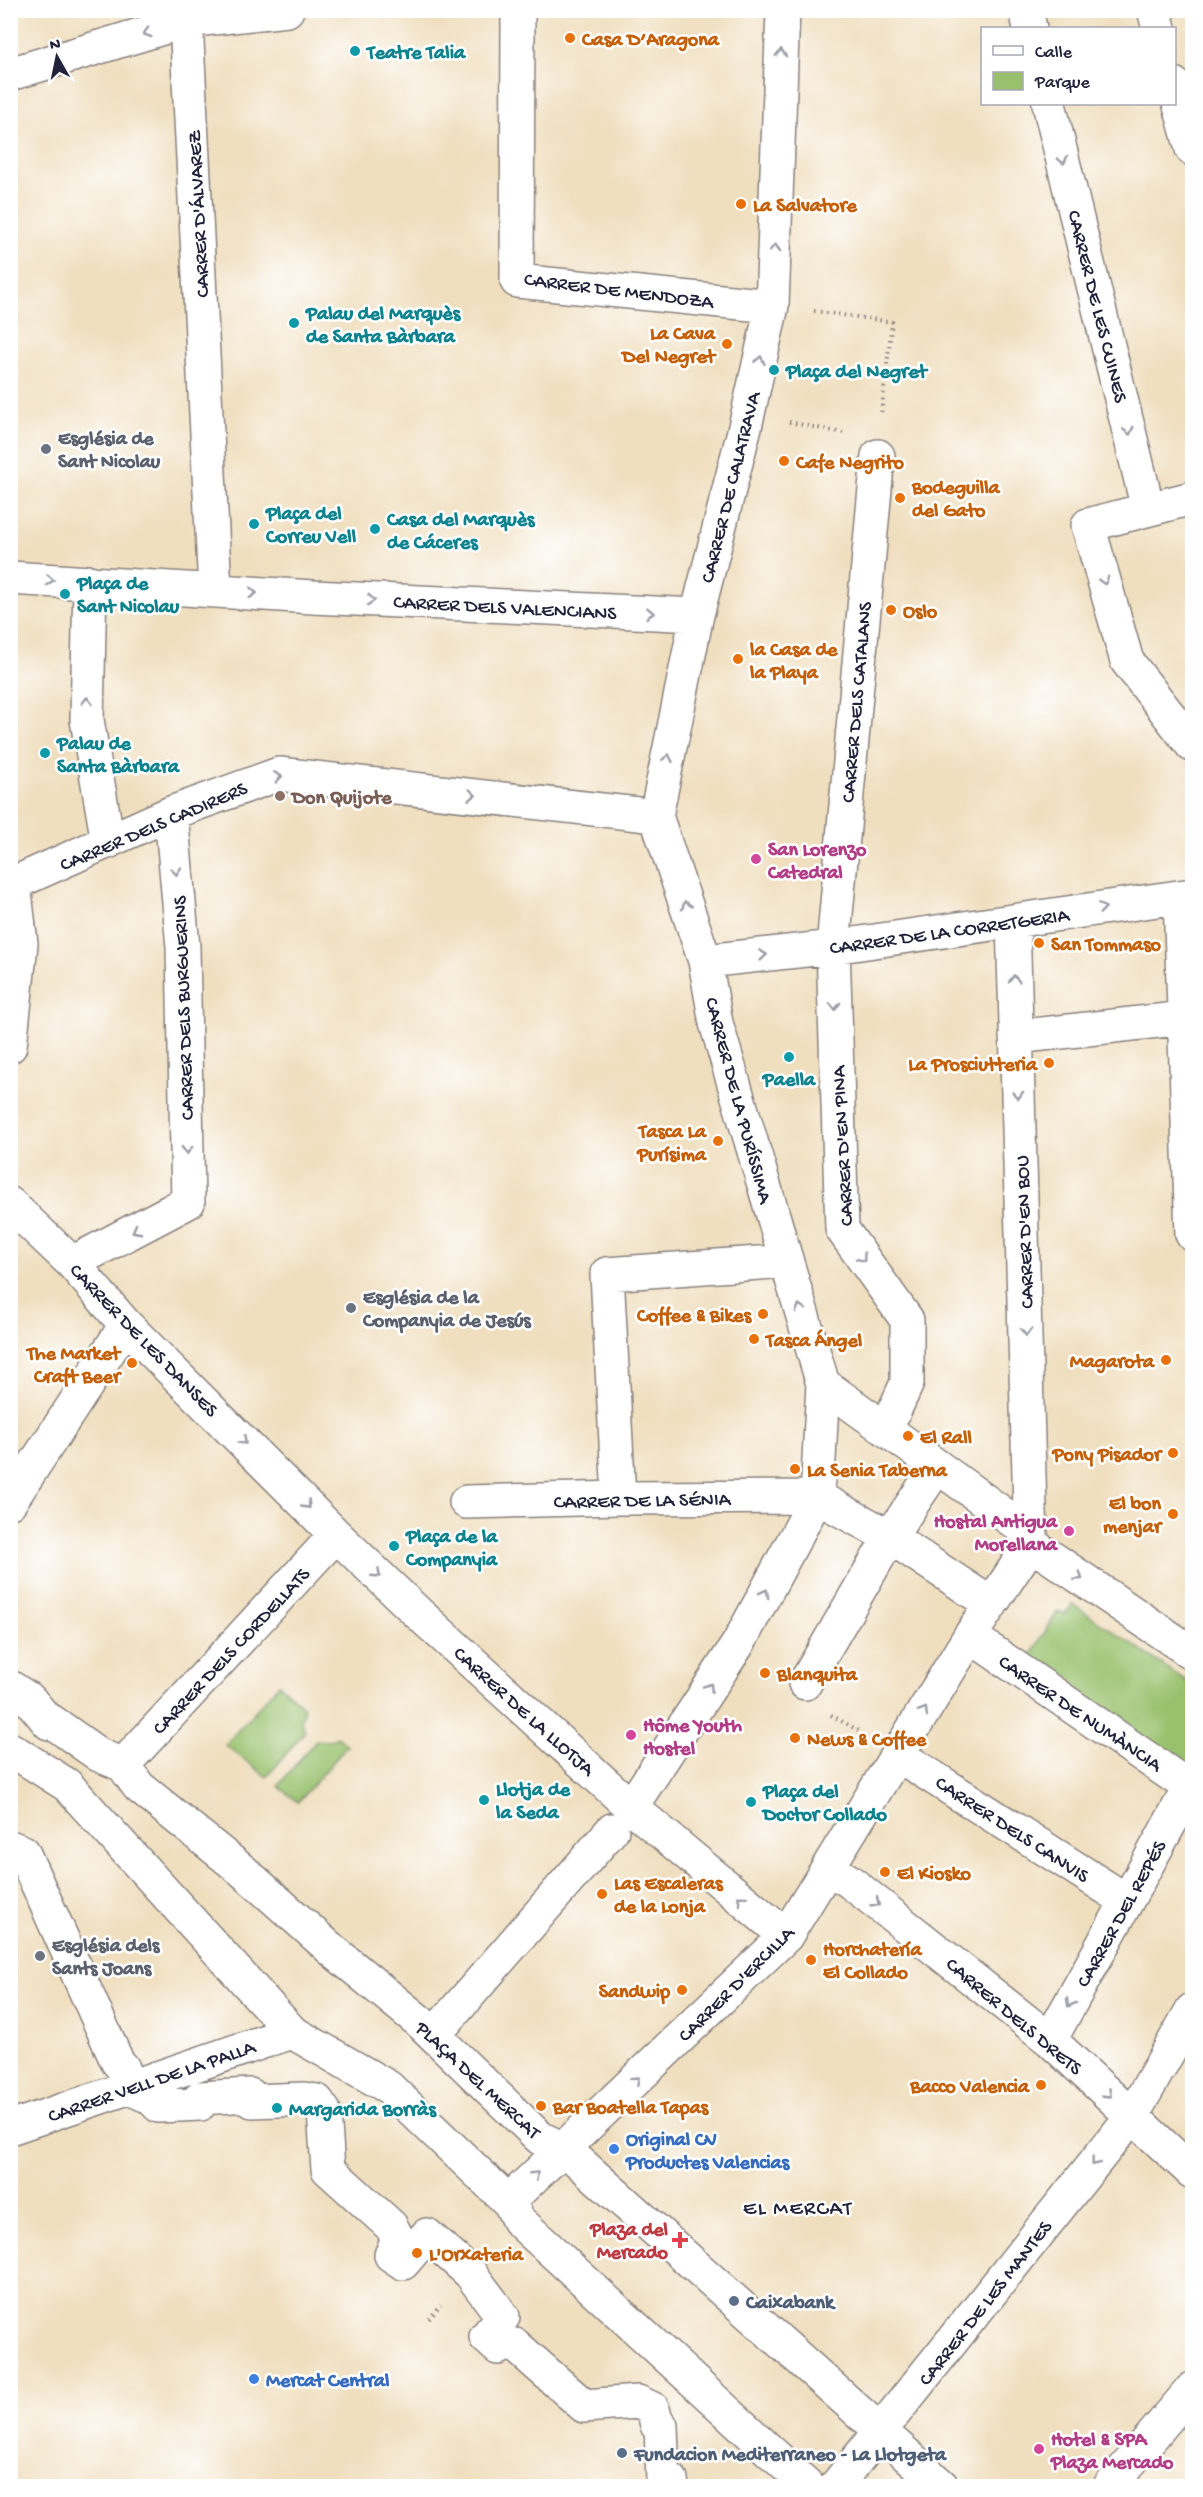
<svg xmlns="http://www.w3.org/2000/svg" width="1203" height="2497" font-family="'Gochi Hand',sans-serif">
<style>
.green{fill:#99c16d;stroke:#5e7254;stroke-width:1.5}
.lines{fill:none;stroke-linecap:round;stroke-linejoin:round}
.street-casing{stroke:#89807d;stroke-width:36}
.path{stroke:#89807d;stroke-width:4;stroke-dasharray:1.5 4.5;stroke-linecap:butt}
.street{stroke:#fff;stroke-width:33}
.oneway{stroke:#9c9ca7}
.food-dot{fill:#e8710a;stroke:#fff;stroke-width:2}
.culture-dot{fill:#0f9aa8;stroke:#fff;stroke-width:2}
.worship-dot{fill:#6b7280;stroke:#fff;stroke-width:2}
.education-dot{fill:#8d6e63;stroke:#fff;stroke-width:2}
.hotel-dot{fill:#d1479c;stroke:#fff;stroke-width:2}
.shop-dot{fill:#3f7fe0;stroke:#fff;stroke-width:2}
.health-dot{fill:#e0444e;stroke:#fff;stroke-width:2}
.service-dot{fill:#5c6f8a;stroke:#fff;stroke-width:2}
.labels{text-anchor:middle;stroke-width:5;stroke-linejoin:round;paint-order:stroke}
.food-label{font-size:20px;font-weight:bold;fill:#c56008;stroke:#fff;text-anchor:start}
.culture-label{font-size:20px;font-weight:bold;fill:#0d838f;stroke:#fff;text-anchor:start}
.street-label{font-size:20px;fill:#22223b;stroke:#fff}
.worship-label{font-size:20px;font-weight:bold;fill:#5b616d;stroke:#fff;text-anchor:start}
.education-label{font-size:20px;font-weight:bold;fill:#785e54;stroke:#fff;text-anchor:start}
.hotel-label{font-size:20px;font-weight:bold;fill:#b23c85;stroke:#fff;text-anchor:start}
.shop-label{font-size:20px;font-weight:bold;fill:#366cbe;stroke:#fff;text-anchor:start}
.health-label{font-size:20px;font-weight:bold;fill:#be3a42;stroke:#fff;text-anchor:end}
.service-label{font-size:20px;font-weight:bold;fill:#4e5e75;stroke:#fff;text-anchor:start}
.neighbourhood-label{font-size:21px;letter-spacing:1.5px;fill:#22223b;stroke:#fff}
</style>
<rect width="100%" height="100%" fill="#fff"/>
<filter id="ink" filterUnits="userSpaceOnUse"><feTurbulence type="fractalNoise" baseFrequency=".0167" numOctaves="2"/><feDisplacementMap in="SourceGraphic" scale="12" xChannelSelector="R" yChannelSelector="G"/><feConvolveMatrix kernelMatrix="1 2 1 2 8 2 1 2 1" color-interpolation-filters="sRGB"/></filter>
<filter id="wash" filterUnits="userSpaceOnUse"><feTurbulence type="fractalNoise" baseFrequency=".008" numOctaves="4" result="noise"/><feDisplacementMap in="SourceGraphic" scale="24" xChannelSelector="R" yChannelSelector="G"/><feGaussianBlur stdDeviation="1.35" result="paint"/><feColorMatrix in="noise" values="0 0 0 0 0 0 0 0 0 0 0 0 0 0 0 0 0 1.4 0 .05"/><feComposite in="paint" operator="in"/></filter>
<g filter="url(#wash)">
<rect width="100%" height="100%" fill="#f0dfbf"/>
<path class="green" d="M1073,1604L1192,1685V1779L1025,1664L1058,1611L1065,1614Z
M279,1684L304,1707L301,1720L305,1731L267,1777L225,1745Z
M338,1737L347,1746L298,1802L278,1786L316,1740L327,1741Z"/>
</g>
<g filter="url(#ink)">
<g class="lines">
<g class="street-casing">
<path id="street" d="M518,10L517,281L772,306
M1026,10L1030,28
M1154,10L1159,28
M186,21L215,590
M10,74L186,21L287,10
M1174,84L1192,149
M1049,104L1148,509
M878,456L833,947L842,1229L907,1320V1383L886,1429
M1192,498L1088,525L1127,661L1192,745
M10,578L313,597L697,615
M90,582L87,720L108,842
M656,816L697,615L745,427L772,306L783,10
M10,885L171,813L279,774L656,816
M1180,897L1192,1234
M1013,921L1031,1544
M705,961L833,947L1192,895
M1016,1037L1185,1018
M10,1046L21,944L14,884
M10,1204L72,1263L126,1325L336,1535L418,1613L631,1807L786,1936
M72,1263L188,1202L183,947L171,813
M823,1384L1031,1534
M619,1498L607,1274L786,1261
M10,1502L126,1325
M466,1502L619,1498L817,1497L890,1537L991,1604
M1031,1544L1192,1653
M970,1636L1192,1789
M805,1683L890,1537L937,1467
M10,1687L30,1700L49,1723L51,1721L99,1755L123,1765L139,1787L243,1871L332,1950L420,2022L540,2138L563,2149L578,2161L942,2486
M10,1749L67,1785L292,2032L388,2087L510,2203L518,2220L808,2486
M898,1755L1127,1901
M123,1765L336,1535
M631,1807L738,1644L817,1497L823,1384L716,1023L705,961L656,816
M10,1847L23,1852L117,2061L123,2068L129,2088L150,2097L159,2106L200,2104V2098L250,2095L252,2101L304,2099L317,2101L324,2111L328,2169L391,2226L398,2239L391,2255L403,2263L427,2235L470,2273L503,2317L486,2337L498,2348L500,2345H515L584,2406L638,2402L653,2409L657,2425L661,2426L663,2480H671L672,2486
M829,1869L849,1881L1050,2040L1192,2172
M434,2035L612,1830
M1050,2040L1190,1787
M10,2128L292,2032
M510,2203L516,2194L786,1936L970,1636L1031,1544
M836,2486L1132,2116L1192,2010
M1110,2486L1192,2389"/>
</g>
<path class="path" d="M814,311L892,322L881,415
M789,422L843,433
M831,1715L861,1732
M429,2319L441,2305"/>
<use href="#street" class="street"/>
</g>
<defs><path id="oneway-chevron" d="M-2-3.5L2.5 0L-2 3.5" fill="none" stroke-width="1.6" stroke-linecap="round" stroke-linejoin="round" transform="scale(1.5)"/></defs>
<g class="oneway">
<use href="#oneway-chevron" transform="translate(147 33) rotate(163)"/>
<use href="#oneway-chevron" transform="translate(781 53) rotate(-88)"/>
<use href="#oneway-chevron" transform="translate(1063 160) rotate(76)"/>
<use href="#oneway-chevron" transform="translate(775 248) rotate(-88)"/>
<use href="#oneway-chevron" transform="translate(760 360) rotate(-78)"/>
<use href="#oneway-chevron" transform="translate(1129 431) rotate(76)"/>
<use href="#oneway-chevron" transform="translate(50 580) rotate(3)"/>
<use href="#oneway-chevron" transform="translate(1104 581) rotate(74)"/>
<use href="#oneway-chevron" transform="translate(253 593) rotate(4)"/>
<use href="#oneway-chevron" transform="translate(371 600) rotate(3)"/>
<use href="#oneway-chevron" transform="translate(650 613) rotate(3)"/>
<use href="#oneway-chevron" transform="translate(87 701) rotate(-89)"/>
<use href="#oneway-chevron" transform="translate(668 758) rotate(-78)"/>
<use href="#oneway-chevron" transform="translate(278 777) rotate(-9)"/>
<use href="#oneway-chevron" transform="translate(472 795) rotate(6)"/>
<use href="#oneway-chevron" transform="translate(176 871) rotate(85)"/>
<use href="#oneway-chevron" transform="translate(686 905) rotate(-108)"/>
<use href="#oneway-chevron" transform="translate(1102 908) rotate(-8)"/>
<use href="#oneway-chevron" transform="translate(763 955) rotate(-6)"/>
<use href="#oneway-chevron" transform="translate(1014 979) rotate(-92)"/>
<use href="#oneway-chevron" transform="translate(835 1006) rotate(88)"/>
<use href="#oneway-chevron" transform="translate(1018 1095) rotate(88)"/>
<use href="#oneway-chevron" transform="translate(187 1150) rotate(89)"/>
<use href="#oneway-chevron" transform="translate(136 1230) rotate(152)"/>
<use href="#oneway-chevron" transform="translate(862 1258) rotate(54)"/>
<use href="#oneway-chevron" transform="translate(800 1308) rotate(-107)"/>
<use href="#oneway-chevron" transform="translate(1026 1332) rotate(89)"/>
<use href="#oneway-chevron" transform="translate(243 1441) rotate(45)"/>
<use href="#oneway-chevron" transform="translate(307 1505) rotate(46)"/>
<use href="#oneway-chevron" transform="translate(377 1574) rotate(43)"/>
<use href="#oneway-chevron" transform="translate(1079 1577) rotate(34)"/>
<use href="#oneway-chevron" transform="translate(765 1593) rotate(-62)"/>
<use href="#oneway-chevron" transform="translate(709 1687) rotate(-57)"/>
<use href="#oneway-chevron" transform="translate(924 1711) rotate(-59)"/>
<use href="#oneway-chevron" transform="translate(741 1899) rotate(-140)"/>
<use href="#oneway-chevron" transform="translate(876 1903) rotate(38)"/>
<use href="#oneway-chevron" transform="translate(1070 2003) rotate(119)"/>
<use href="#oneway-chevron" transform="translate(636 2080) rotate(-43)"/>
<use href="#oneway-chevron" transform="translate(1108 2094) rotate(43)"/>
<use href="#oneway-chevron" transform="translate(1095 2162) rotate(128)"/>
<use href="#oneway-chevron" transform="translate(535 2175) rotate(-44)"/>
</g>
</g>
<g class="food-dot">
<circle cx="570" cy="38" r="6"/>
<circle cx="741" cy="204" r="6"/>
<circle cx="727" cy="344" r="6"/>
<circle cx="784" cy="461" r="6"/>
<circle cx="900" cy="498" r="6"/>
<circle cx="891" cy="610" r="6"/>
<circle cx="738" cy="659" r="6"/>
<circle cx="1039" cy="943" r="6"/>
<circle cx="1049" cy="1063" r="6"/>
<circle cx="718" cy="1141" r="6"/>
<circle cx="763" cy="1314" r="6"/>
<circle cx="754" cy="1339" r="6"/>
<circle cx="1166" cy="1360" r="6"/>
<circle cx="132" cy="1363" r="6"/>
<circle cx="908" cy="1436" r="6"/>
<circle cx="1173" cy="1453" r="6"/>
<circle cx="795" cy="1469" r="6"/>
<circle cx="1173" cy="1514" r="6"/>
<circle cx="765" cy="1673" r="6"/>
<circle cx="795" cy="1738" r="6"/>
<circle cx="885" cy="1872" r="6"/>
<circle cx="602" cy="1894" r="6"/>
<circle cx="811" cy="1960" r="6"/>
<circle cx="682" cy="1990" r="6"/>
<circle cx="1041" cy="2085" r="6"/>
<circle cx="541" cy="2106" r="6"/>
<circle cx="417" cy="2253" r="6"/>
</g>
<g class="culture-dot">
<circle cx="355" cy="51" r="6"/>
<circle cx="294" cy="323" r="6"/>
<circle cx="774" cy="370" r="6"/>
<circle cx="254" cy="524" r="6"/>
<circle cx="375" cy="529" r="6"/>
<circle cx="65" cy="594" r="6"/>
<circle cx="45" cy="753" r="6"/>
<circle cx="789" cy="1057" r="6"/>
<circle cx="394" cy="1546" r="6"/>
<circle cx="484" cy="1800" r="6"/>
<circle cx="751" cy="1802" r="6"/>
<circle cx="277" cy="2108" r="6"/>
</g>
<g class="worship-dot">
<circle cx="46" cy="449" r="6"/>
<circle cx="351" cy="1308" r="6"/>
<circle cx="40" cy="1956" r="6"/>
</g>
<circle class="education-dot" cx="280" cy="796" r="6"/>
<g class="hotel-dot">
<circle cx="756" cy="859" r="6"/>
<circle cx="1069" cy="1531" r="6"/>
<circle cx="631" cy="1735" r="6"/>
<circle cx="1039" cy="2449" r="6"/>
</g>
<g class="shop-dot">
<circle cx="614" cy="2149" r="6"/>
<circle cx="254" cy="2379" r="6"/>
</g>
<path class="health-dot" d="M677 2231h6v6h6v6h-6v6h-6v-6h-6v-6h6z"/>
<g class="service-dot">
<circle cx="734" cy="2301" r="6"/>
<circle cx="622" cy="2453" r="6"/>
</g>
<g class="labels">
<g class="food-label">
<text x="582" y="45">Casa D’Aragona</text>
<text x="753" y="211">La Salvatore</text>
<text x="715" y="339" text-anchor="end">La Cava<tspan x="715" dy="23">Del Negret</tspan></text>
<text x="796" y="468">Cafe Negrito</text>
<text x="912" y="493">Bodeguilla<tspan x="912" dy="23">del Gato</tspan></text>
<text x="903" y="617">Oslo</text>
<text x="750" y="655">la Casa de<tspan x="750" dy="23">la Playa</tspan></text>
<text x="1051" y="950">San Tommaso</text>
<text x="1037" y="1070" text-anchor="end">La Prosciutteria</text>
<text x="706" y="1137" text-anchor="end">Tasca La<tspan x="706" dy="23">Purísima</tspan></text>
<text x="751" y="1321" text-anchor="end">Coffee &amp; Bikes</text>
<text x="766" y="1346">Tasca Ángel</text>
<text x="120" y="1359" text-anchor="end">The Market<tspan x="120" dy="23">Craft Beer</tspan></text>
<text x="1154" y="1367" text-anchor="end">Magarota</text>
<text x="920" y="1443">El Rall</text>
<text x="1161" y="1460" text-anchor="end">Pony Pisador</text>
<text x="807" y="1476">La Senia Taberna</text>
<text x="1161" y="1509" text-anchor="end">El bon<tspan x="1161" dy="23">menjar</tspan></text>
<text x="777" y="1680">Blanquita</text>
<text x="807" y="1745">News &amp; Coffee</text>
<text x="897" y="1879">El Kiosko</text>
<text x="614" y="1889">Las Escaleras<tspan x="614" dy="23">de la Lonja</tspan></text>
<text x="823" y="1955">Horchatería<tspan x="823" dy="23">El Collado</tspan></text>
<text x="670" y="1997" text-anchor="end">Sandwip</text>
<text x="1029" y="2092" text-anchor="end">Bacco Valencia</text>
<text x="553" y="2113">Bar Boatella Tapas</text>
<text x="429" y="2260">L'Orxateria</text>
</g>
<g class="culture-label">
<text x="367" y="58">Teatre Talia</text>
<text x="306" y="319">Palau del Marquès<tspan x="306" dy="23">de Santa Bàrbara</tspan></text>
<text x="786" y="377">Plaça del Negret</text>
<text x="266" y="519">Plaça del<tspan x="266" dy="23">Correu Vell</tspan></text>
<text x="387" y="525">Casa del Marquès<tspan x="387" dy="23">de Cáceres</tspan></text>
<text x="77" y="589">Plaça de<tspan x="77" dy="23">Sant Nicolau</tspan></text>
<text x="57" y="749">Palau de<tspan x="57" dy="23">Santa Bàrbara</tspan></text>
<text x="789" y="1085" text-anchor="middle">Paella</text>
<text x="406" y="1542">Plaça de la<tspan x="406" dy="23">Companyia</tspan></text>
<text x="496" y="1795">Llotja de<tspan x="496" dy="23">la Seda</tspan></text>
<text x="763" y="1797">Plaça del<tspan x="763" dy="23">Doctor Collado</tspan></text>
<text x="289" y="2115">Margarida Borràs</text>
</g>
<g class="street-label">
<text transform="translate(197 214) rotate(-93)" y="7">CARRER D'ÁLVAREZ</text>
<text transform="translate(619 289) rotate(7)" y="7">CARRER DE MENDOZA</text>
<text transform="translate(1099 306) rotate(76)" y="7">CARRER DE LES CUINES</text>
<text transform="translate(729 487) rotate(-76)" y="7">CARRER DE CALATRAVA</text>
<text transform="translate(505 606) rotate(3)" y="7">CARRER DELS VALENCIANS</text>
<text transform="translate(855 702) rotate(-85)" y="7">CARRER DELS CATALANS</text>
<text transform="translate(153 825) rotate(-23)" y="7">CARRER DELS CADIRERS</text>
<text transform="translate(949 930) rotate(-8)" y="7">CARRER DE LA CORRETGERIA</text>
<text transform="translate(182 1008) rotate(-92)" y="7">CARRER DELS BURGUERINS</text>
<text transform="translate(740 1100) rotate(75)" y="7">CARRER DE LA PURÍSSIMA</text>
<text transform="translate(841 1146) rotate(-93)" y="7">CARRER D'EN PINA</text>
<text transform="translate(1023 1232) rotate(-92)" y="7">CARRER D'EN BOU</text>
<text transform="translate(145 1339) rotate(46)" y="7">CARRER DE LES DANSES</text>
<text transform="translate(642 1499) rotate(-1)" y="7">CARRER DE LA SÉNIA</text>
<text transform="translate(230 1650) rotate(-47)" y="7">CARRER DELS CORDELLATS</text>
<text transform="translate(525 1710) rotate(42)" y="7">CARRER DE LA LLOTJA</text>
<text transform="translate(1081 1712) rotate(34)" y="7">CARRER DE NUMÀNCIA</text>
<text transform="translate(1013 1828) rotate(33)" y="7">CARRER DELS CANVIS</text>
<text transform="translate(1120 1913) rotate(-61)" y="7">CARRER DEL REPÉS</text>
<text transform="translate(735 1983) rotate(-45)" y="7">CARRER D'ERCILLA</text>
<text transform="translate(1015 2015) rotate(40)" y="7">CARRER DELS DRETS</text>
<text transform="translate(479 2079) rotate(43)" y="7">PLAÇA DEL MERCAT</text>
<text transform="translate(151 2080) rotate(-19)" y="7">CARRER VELL DE LA PALLA</text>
<text transform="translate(984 2302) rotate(-52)" y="7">CARRER DE LES MANTES</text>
</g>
<g class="worship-label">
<text x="58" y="444">Església de<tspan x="58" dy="23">Sant Nicolau</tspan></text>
<text x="363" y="1303">Església de la<tspan x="363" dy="23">Companyia de Jesús</tspan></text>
<text x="52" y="1951">Església dels<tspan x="52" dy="23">Sants Joans</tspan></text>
</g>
<g class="education-label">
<text x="292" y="803">Don Quijote</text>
</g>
<g class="hotel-label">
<text x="768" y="855">San Lorenzo<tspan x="768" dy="23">Catedral</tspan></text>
<text x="1057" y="1527" text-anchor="end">Hostal Antigua<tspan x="1057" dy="23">Morellana</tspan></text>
<text x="643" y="1731">Hôme Youth<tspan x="643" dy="23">Hostel</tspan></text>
<text x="1051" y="2445">Hotel &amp; SPA<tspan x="1051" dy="23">Plaza Mercado</tspan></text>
</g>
<g class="shop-label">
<text x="626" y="2145">Original CV<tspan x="626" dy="23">Productes Valencias</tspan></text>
<text x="266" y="2386">Mercat Central</text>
</g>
<g class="health-label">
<text x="668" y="2235">Plaza del<tspan x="668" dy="23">Mercado</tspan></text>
</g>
<g class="service-label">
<text x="746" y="2308">Caixabank</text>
<text x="634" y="2460">Fundacion Mediterraneo - La Llotgeta</text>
</g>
<g class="neighbourhood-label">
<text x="798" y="2214">EL MERCAT</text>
</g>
</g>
<rect width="1203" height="2497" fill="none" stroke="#fff" stroke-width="36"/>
<rect x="981" y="27" width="195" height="78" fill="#ffffff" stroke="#a7a7b1" stroke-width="1.5"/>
<rect x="993" y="46" width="30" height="9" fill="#ffffff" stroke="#a7a7b1" stroke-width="1.5"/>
<text x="1035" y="57" font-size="18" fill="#22223b">Calle</text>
<rect x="993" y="72" width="30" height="18" fill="#99c16d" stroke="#a7a7b1" stroke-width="1.5"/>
<text x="1035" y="87" font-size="18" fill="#22223b">Parque</text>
<g transform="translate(57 57) rotate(351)" stroke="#ffffff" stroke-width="4.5" paint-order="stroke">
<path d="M0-4.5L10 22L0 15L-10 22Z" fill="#22223b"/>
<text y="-9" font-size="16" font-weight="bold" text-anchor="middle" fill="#22223b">N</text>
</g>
</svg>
